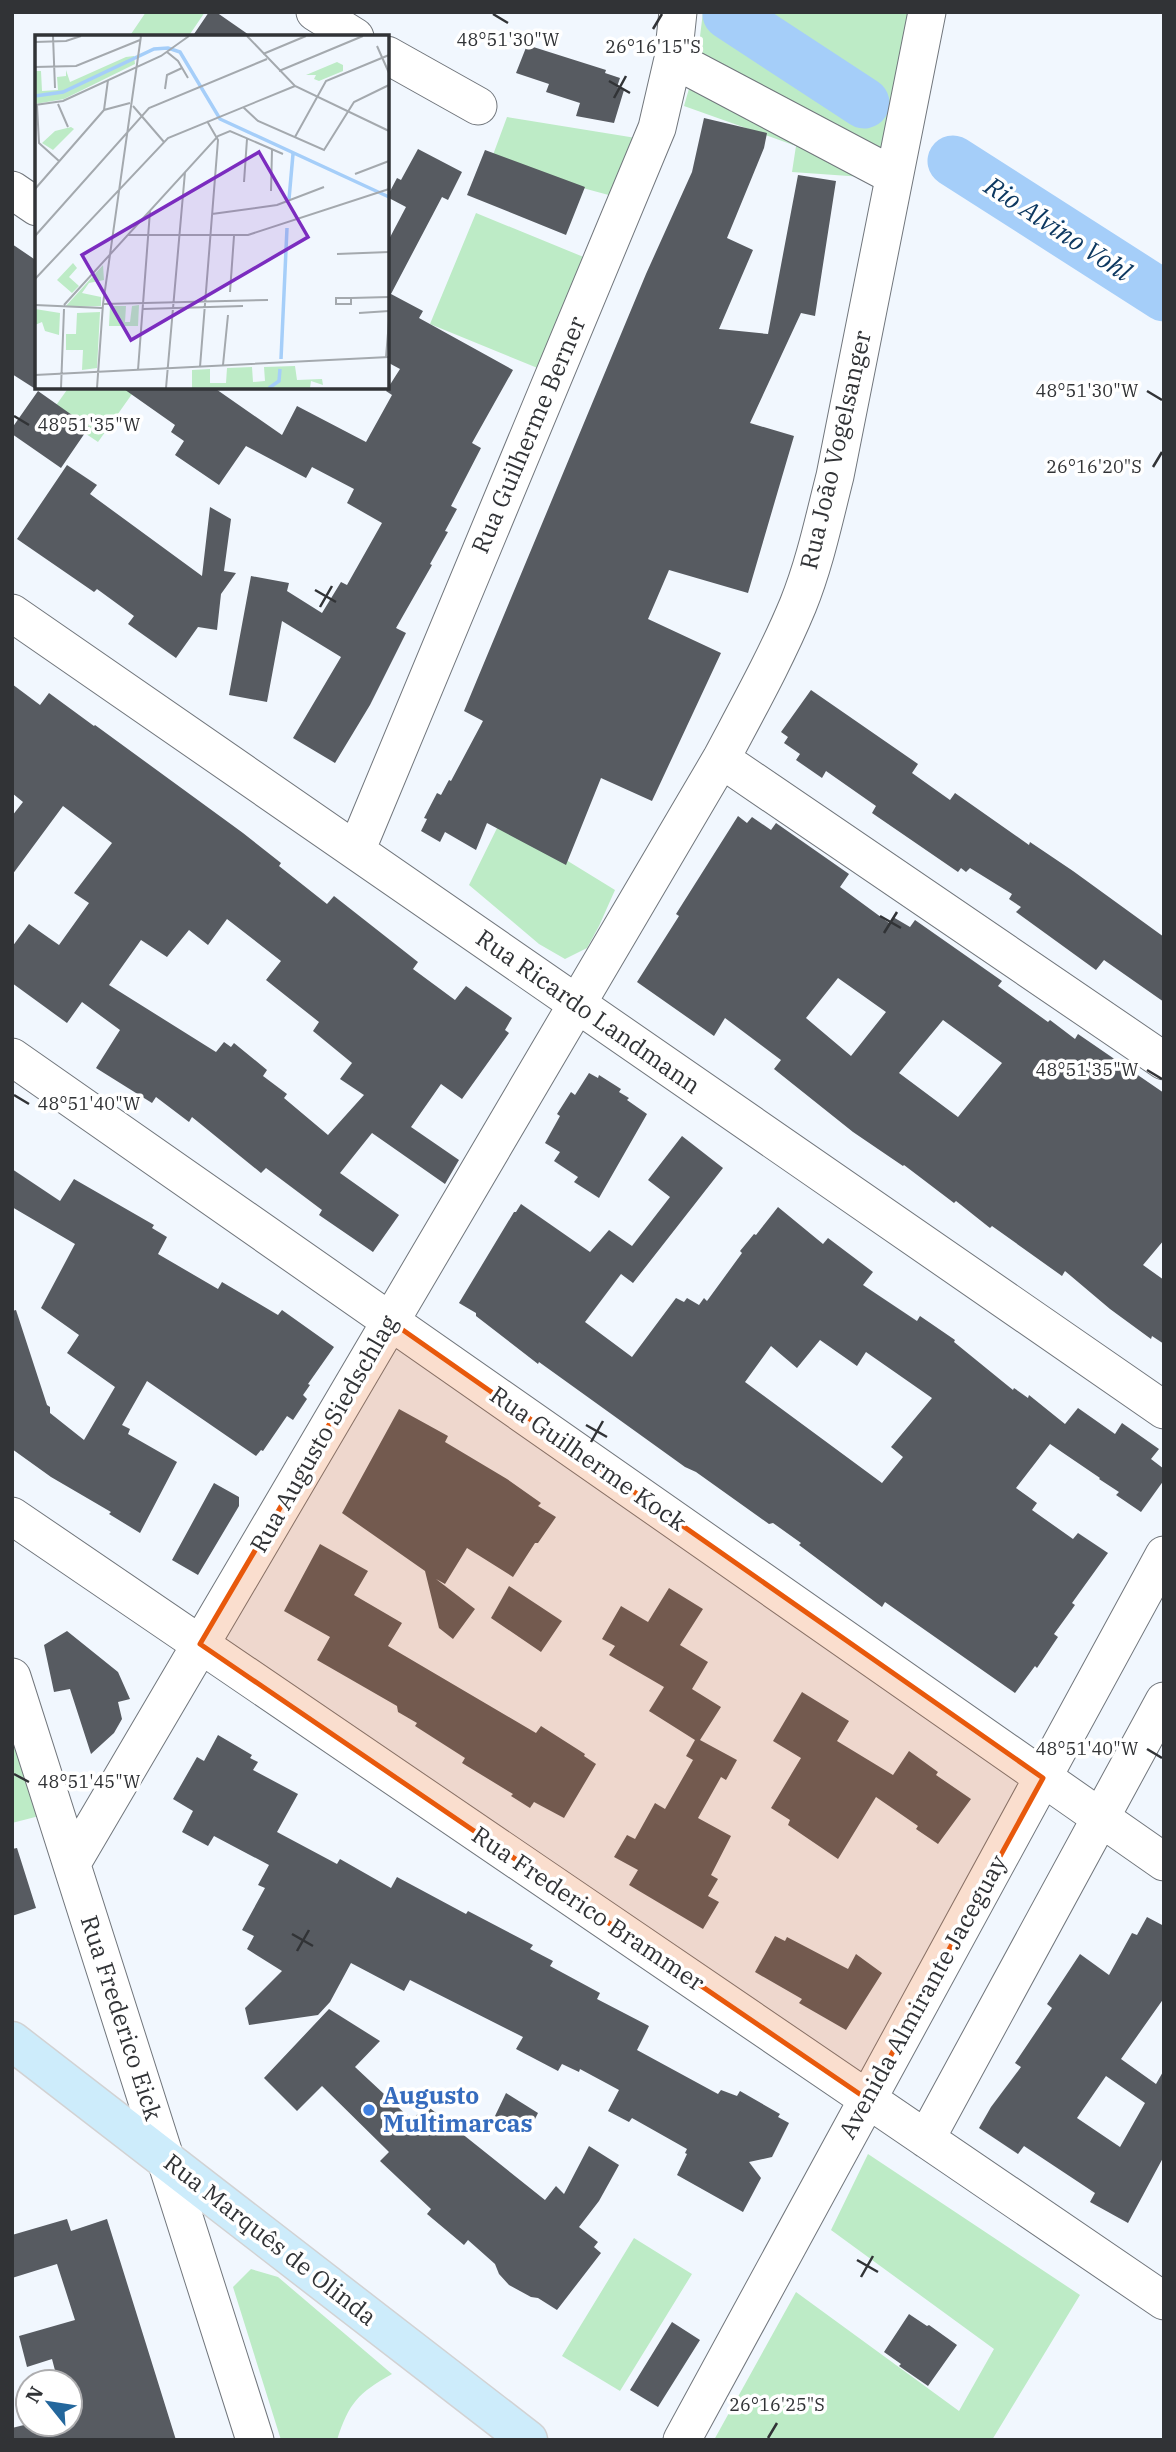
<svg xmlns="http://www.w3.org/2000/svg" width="1176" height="2452" font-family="'IBM Plex Serif',serif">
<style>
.green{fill:#bdebc6}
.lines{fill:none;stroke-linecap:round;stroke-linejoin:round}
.river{stroke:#a5cef9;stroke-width:51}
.building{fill:#575b61;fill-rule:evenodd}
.minor-casing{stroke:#71767c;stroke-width:39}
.major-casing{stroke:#d2d2d3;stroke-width:41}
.minor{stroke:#fff;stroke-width:37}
.major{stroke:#cdecfb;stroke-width:38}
.marked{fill:#e8590c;fill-opacity:0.2;stroke:#e8590c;stroke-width:5;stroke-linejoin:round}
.ticks{fill:none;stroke:#313336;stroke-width:2.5}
.shop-dot{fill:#3f7fe0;stroke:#fff;stroke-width:2.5}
.labels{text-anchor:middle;stroke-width:7;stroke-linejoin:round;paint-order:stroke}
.street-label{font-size:24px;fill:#313336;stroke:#fff}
.shop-label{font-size:24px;font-weight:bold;fill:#366cbe;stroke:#fff;text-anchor:start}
.water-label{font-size:26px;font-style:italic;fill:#0e3961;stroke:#fff}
.inset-river{fill:none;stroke:#a5cef9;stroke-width:3.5}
.inset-road{fill:none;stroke:#a4a9ae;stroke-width:2}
.view{fill:#7b2cbf;fill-opacity:0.15;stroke:#7b2cbf;stroke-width:3.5}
.inset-edge{fill:none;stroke:#313336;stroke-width:3.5}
.ticks-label{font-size:18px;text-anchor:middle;fill:#313336;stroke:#fff;stroke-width:7;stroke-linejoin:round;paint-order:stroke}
</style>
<rect width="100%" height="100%" fill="#f1f7fe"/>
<path class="green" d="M146,12H205L188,37H129Z
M703,12H910L877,178L792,172L796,146L684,106L697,61Z
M507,117L636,138L616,197L490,163Z
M476,213L586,258L540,369L430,324Z
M69,387H137L98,442L52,411Z
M501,820L615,890L599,926L587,948L565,959L539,944L469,885Z
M23,1746L43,1815L12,1823V1747Z
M868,2154L1080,2295L992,2440H714L796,2292L959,2411L994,2349L831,2230Z
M634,2238L692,2274L620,2391L562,2356Z
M251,2269L278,2277L392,2374C358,2393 349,2403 337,2440H281L233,2287Z"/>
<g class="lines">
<path class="river" d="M728,14L864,103
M953,161L1164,296"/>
</g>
<path class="building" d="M209,12H216L252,37H192Z
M527,45L606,70L605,73L620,78L617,87L624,90L614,123L576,116L580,103L546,92L549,84L516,73Z
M704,118L767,133L764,148L727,238L753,250L719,329L768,334L798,175L836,181L815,316L801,313L750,423L794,436L748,593L669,570L648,619L721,653L652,801L601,778L566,865L487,823L476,850L445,832L440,842L421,831L427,819L424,818L437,793L441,795L449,780L451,781L483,721L464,711L646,274L692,172Z
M418,149L462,172L448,200L442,197L391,294L423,311L419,318L513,370L472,443L481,448L451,506L457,509L445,531L448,532L430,564L432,565L396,628L406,633L370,705L335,763L293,738L341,657L282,621L267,702L229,695L251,576L289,583L287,591L322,613L341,582L347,585L382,523L347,503L354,489L312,467L306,478L246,446L219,485L175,455L184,441L171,432L175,425L121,387H213L282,435L297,406L366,442L392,395L386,391L400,369L387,362V243L406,207L387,197L397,178L401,180Z
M485,150L585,187L566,235L467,195Z
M12,244L37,261V390L12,374Z
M38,391L89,427L61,468L12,434V428Z
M67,465L97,485L90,494L202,576L210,507L231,519L224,571L236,573L221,594L217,630L198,627L176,658L128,624L134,616L97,589L94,592L17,539Z
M12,684L40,705L49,693L94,726L95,725L243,833L281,863L279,866L327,904L334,896L418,962L413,969L455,1000L466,986L512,1018L505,1030L509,1033L462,1099L441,1084L411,1127L459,1160L445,1184L372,1133L340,1173L399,1215L373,1252L319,1215L322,1210L266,1168L261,1173L192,1117L189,1122L156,1097L152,1103L96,1068L120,1030L82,1002L67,1023L12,983V947L29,924L59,945L89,903L74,893L112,843L63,806L12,875V816L23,802L12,793ZM227,919L281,961L266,980L319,1022L313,1031L352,1063L340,1079L364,1095L328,1135L284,1098L287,1094L263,1076L267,1070L234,1043L231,1047L224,1042L216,1052L109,985L141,940L167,957L189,930L208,945Z
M811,690L918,764L912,773L950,800L955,793L1029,845L1030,842L1073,871L1164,937V1002L1104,960L1096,970L1016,912L1021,907L1009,899L1012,894L970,868L966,872L961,868L958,872L872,813L876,806L826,771L822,778L796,760L800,754L784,743L788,737L781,732Z
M738,816L747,823L752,817L771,830L776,823L849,874L840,887L889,923L893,917L910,927L915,920L1002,981L998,986L1048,1022L1050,1020L1075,1039L1078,1034L1164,1093V1240L1143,1265L1164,1280V1344L1152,1336L1151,1339L1110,1309L1065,1271L1062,1276L992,1226L990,1228L956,1201L954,1203L904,1165L903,1166L853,1132L774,1069L781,1060L725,1018L714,1036L637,982L679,916L676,914ZM838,978L886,1012L851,1056L806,1018ZM943,1020L1002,1063L958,1117L899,1073Z
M589,1073L598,1078L599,1075L621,1089L619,1092L629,1098L627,1100L647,1114L599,1198L574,1182L578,1177L554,1161L560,1152L545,1143L560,1116L557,1114L571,1092L575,1095Z
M682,1136L723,1168L633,1283L621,1274L585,1322L632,1357L676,1298L684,1302L687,1298L699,1305L704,1298L707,1301L742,1253L740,1251L754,1234L756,1235L778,1207L823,1244L828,1238L873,1272L863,1285L917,1321L920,1316L955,1340L954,1342L1013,1390L1014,1388L1028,1398L1029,1395L1065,1424L1078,1408L1115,1434L1122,1423L1159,1449L1151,1459L1164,1469V1480L1141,1512L1116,1495L1119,1492L1099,1479L1100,1478L1050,1444L1016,1488L1037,1503L1032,1510L1073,1539L1078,1533L1108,1553L1072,1603L1075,1605L1054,1634L1058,1637L1037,1668L1035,1666L1015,1693L885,1602L882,1607L799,1545L801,1543L773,1523L769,1524L696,1472L685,1467L539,1362L538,1364L476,1316V1313L459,1303L514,1212H516L521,1204L590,1252L609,1230L632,1246L670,1197L648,1180ZM820,1340L857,1366L866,1352L932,1398L891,1447L903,1457L882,1483L745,1382L771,1346L797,1368Z
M12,1169L60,1201L74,1179L154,1225L152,1228L167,1237L158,1254L218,1289L222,1282L278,1315L282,1310L334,1347L308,1384L310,1385L303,1395L307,1399L293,1420L287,1416L263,1451L261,1450L256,1456L147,1381L122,1425L130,1429L128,1434L177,1462L140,1533L109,1514L111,1512L51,1477L12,1449V1311L16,1310L47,1405L50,1407V1413L84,1440L115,1387L67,1353L79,1335L41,1308L75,1244L12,1207Z
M399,1409L448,1436L445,1442L507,1479L541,1503L538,1506L556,1517L538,1543H535L513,1577L467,1548L445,1584L436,1579L475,1609L453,1639L439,1628L425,1571L342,1513Z
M214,1483L239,1497V1506L198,1575L172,1560Z
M320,1544L368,1571L354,1595L402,1623L388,1646L536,1733L541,1726L585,1754L584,1756L596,1764L564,1818L534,1802L530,1808L511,1796L513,1794L462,1763L465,1758L415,1726L417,1723L398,1712L397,1706L317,1660L330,1637L284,1611Z
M509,1586L562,1621L541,1652L491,1618Z
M669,1588L703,1609L680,1645L708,1662L692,1689L721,1707L700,1740L737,1760L726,1780L721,1777L698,1818L731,1836L711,1875L718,1879L708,1896L719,1902L703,1929L629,1885L638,1870L614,1857L627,1835L635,1839L655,1803L665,1809L693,1760L686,1756L695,1740L649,1711L664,1687L609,1655L615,1646L602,1639L621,1606L648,1622Z
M67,1631L118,1672L130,1699L118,1702L122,1719L114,1733L91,1754L70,1689L54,1692L44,1645Z
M802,1692L849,1721L837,1741L893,1775L909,1751L938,1772L936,1775L971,1799L938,1844L916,1829L918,1826L876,1797L838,1859L788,1825L790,1820L771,1808L801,1758L773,1741Z
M218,1735L252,1755L250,1758L258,1762L253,1770L298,1794L277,1832L337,1864L340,1859L391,1888L397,1877L466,1914L468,1911L533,1945L530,1949L553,1961L550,1966L600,1993L597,1999L649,2026L637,2050L718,2094L721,2090L737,2096L740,2091L780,2114L778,2117L789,2123L772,2157L749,2162L761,2178L743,2212L677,2175L687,2154L685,2153L687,2149L632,2118L629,2122L608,2111L619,2090L580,2069L579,2072L562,2064L558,2071L516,2049L523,2037L410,1980L404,1991L351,1963L330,2002L318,2015L249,2025L245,2008L282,1971L247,1949L254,1936L242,1930L265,1888L258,1885L269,1865L214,1836L208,1846L182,1832L193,1811L173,1799L197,1757L204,1761Z
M17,1848L36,1908L12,1916V1849Z
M1147,1917L1164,1926V1998L1121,2059L1156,2084L1164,2070V2156L1128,2223L1090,2202L1095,2193L1024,2146L1018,2154L979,2128L991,2107L1021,2067L1015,2063L1052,2008L1047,2004L1080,1954L1109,1975L1132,1933L1137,1935ZM1106,2076L1145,2103L1120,2147L1077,2118Z
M775,1936L785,1941L787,1937L848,1969L856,1954L882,1973L846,2030L799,2003L802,1999L755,1972Z
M329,2009L380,2041L355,2067L412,2120L426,2105L545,2200L556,2186L564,2194L589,2146L619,2165L599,2201L579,2227L598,2242L594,2247L601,2253L557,2310L538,2298L531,2297L509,2285L499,2274L495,2264L468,2240L464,2245L427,2214L431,2209L380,2161L389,2152L322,2086L297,2111L264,2078Z
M506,2093L538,2113L528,2133L495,2116Z
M67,2219L71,2231L107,2219L176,2440H12V2428L28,2424H70V2382H58L52,2359L27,2367L19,2336L75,2320L57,2264L12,2278V2235Z
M909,2314L927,2326L929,2325L957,2345L928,2386L899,2366L901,2364L884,2352Z
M672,2322L700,2340L658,2407L630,2390Z"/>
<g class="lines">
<g class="minor-casing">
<path id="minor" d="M315,12L355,37
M387,55L478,106
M673,59L894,176
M12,190L37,207
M12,613L1164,1410
M721,759L1164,1061
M356,851L657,128L673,59L678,12
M12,1057L1164,1862
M12,1516L1164,2301
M12,1677L255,2440
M72,1863L721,759C748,708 776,658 798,605C815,563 824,519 835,476L927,12
M926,2139L1164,1701
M682,2440L1164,1555"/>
</g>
<g class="major-casing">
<path id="major" d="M12,2041L528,2440"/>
</g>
<use href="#minor" class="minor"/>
<use href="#major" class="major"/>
</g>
<path class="marked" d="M390,1321L1043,1778L867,2099L200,1644Z"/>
<path class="ticks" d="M493,14L508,23M653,29L662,14M609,81L630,93M614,98L626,76M1147,391L1162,400M14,416L29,425M1153,467L1162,452M315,590L336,602M320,607L332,586M880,916L901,928M884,933L897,912M1147,1070L1162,1079M14,1095L29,1104M586,1425L607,1437M591,1442L603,1421M1147,1749L1162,1758M14,1774L29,1782M292,1934L313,1946M297,1951L309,1930M857,2260L878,2272M861,2277L873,2256M768,2438L777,2423"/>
<circle class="shop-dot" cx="369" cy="2110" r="7"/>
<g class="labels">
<g class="street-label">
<text transform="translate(529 435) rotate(-67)" y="8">Rua Guilherme Berner</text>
<text transform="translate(836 450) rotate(-77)" y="8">Rua João Vogelsanger</text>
<text transform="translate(588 1012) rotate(35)" y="8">Rua Ricardo Landmann</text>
<text transform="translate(324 1434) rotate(-60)" y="8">Rua Augusto Siedschlag</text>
<text transform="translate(588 1459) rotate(35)" y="8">Rua Guilherme Kock</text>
<text transform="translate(588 1909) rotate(34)" y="8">Rua Frederico Brammer</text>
<text transform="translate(923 1997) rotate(-61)" y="8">Avenida Almirante Jaceguay</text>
<text transform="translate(121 2018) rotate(72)" y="8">Rua Frederico Eick</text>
<text transform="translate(270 2240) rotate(38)" y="8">Rua Marquês de Olinda</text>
</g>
<g class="shop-label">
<text x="383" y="2104">Augusto<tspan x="383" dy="28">Multimarcas</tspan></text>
</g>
<g class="water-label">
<text transform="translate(1058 229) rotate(33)" y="9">Rio Alvino Vohl</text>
</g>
</g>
<g transform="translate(35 35)">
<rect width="354" height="354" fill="#f1f7fe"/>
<path d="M91,22L99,21L100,29L29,64L0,69V36H6L7,56L23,55L22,42L31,41V35L35,47ZM302,27L308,30V36L284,46L279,44L281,40H271ZM36,92L39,94L18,115L7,108L20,96ZM38,228L42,233L34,242L44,251L37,258L22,245ZM68,230L69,245L54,248L47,258L66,262V271L30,272ZM104,270L103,291H74L75,271H91L90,287H95L97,271ZM0,274L25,278L24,300L10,296L7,287L0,290ZM65,277L62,333L47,335L48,315H31V299H41L42,278ZM260,331L262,345L287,344L288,350L276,346L275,353H157V335L175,334V348H191L192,333L217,332L218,347L230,346L229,332Z" fill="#bdebc6"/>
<path class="inset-river" d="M0,61L28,57L119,14L133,13L145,17L185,84L354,162M254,164L258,119M246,324L252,193M234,353L244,346L245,334"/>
<path class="inset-road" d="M18,1L20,53M212,1L260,51L354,96M0,7L31,6L46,1M342,11L354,38M132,17L143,26L153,43M228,19L271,1M0,32L41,31L105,5M244,36L328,1M130,54L132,40L147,33M23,69L33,92M0,70L28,66L126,21L154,1M2,70L4,108L24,126M98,71L129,107M208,72L223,86L289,115L319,67L354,50M69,75L73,45M260,102L291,46L354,20M320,139L354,126M209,147L212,104M0,154L69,75L95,68M236,156L237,115M177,179L242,170L289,152M93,200H213L354,154M0,201L114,73L232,24M302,219L354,217M0,244L133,103L260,51M195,257L199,201M316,263V269H301V263H316L354,262M69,269L233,265M0,270L67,273M29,270L183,101L195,96L248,119M108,274L208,271M324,278L354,276M351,322L354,286M188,330L193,280M165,332L183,105L172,86M103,335L115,176M0,340L354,322M26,353L29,274M62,353L68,269L106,1M131,353L150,137"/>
<path class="view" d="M224,117L273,202L96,305L47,220Z"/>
<rect width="354" height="354" class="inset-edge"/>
</g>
<g class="ticks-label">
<text x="508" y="46">48°51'30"W</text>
<text x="653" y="53">26°16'15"S</text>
<text x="1087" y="397">48°51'30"W</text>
<text x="89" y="431">48°51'35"W</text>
<text x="1094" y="473">26°16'20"S</text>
<text x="1087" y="1076">48°51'35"W</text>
<text x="89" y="1110">48°51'40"W</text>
<text x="1087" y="1755">48°51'40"W</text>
<text x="89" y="1788">48°51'45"W</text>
<text x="777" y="2411">26°16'25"S</text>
</g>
<rect width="1176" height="2452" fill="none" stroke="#313336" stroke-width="28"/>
<g transform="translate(49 2403) rotate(300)"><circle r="33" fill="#ffffff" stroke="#adadaf" stroke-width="2"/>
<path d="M0-5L12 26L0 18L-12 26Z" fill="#24679c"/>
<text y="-10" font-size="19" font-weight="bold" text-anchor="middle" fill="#313336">N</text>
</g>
</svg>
